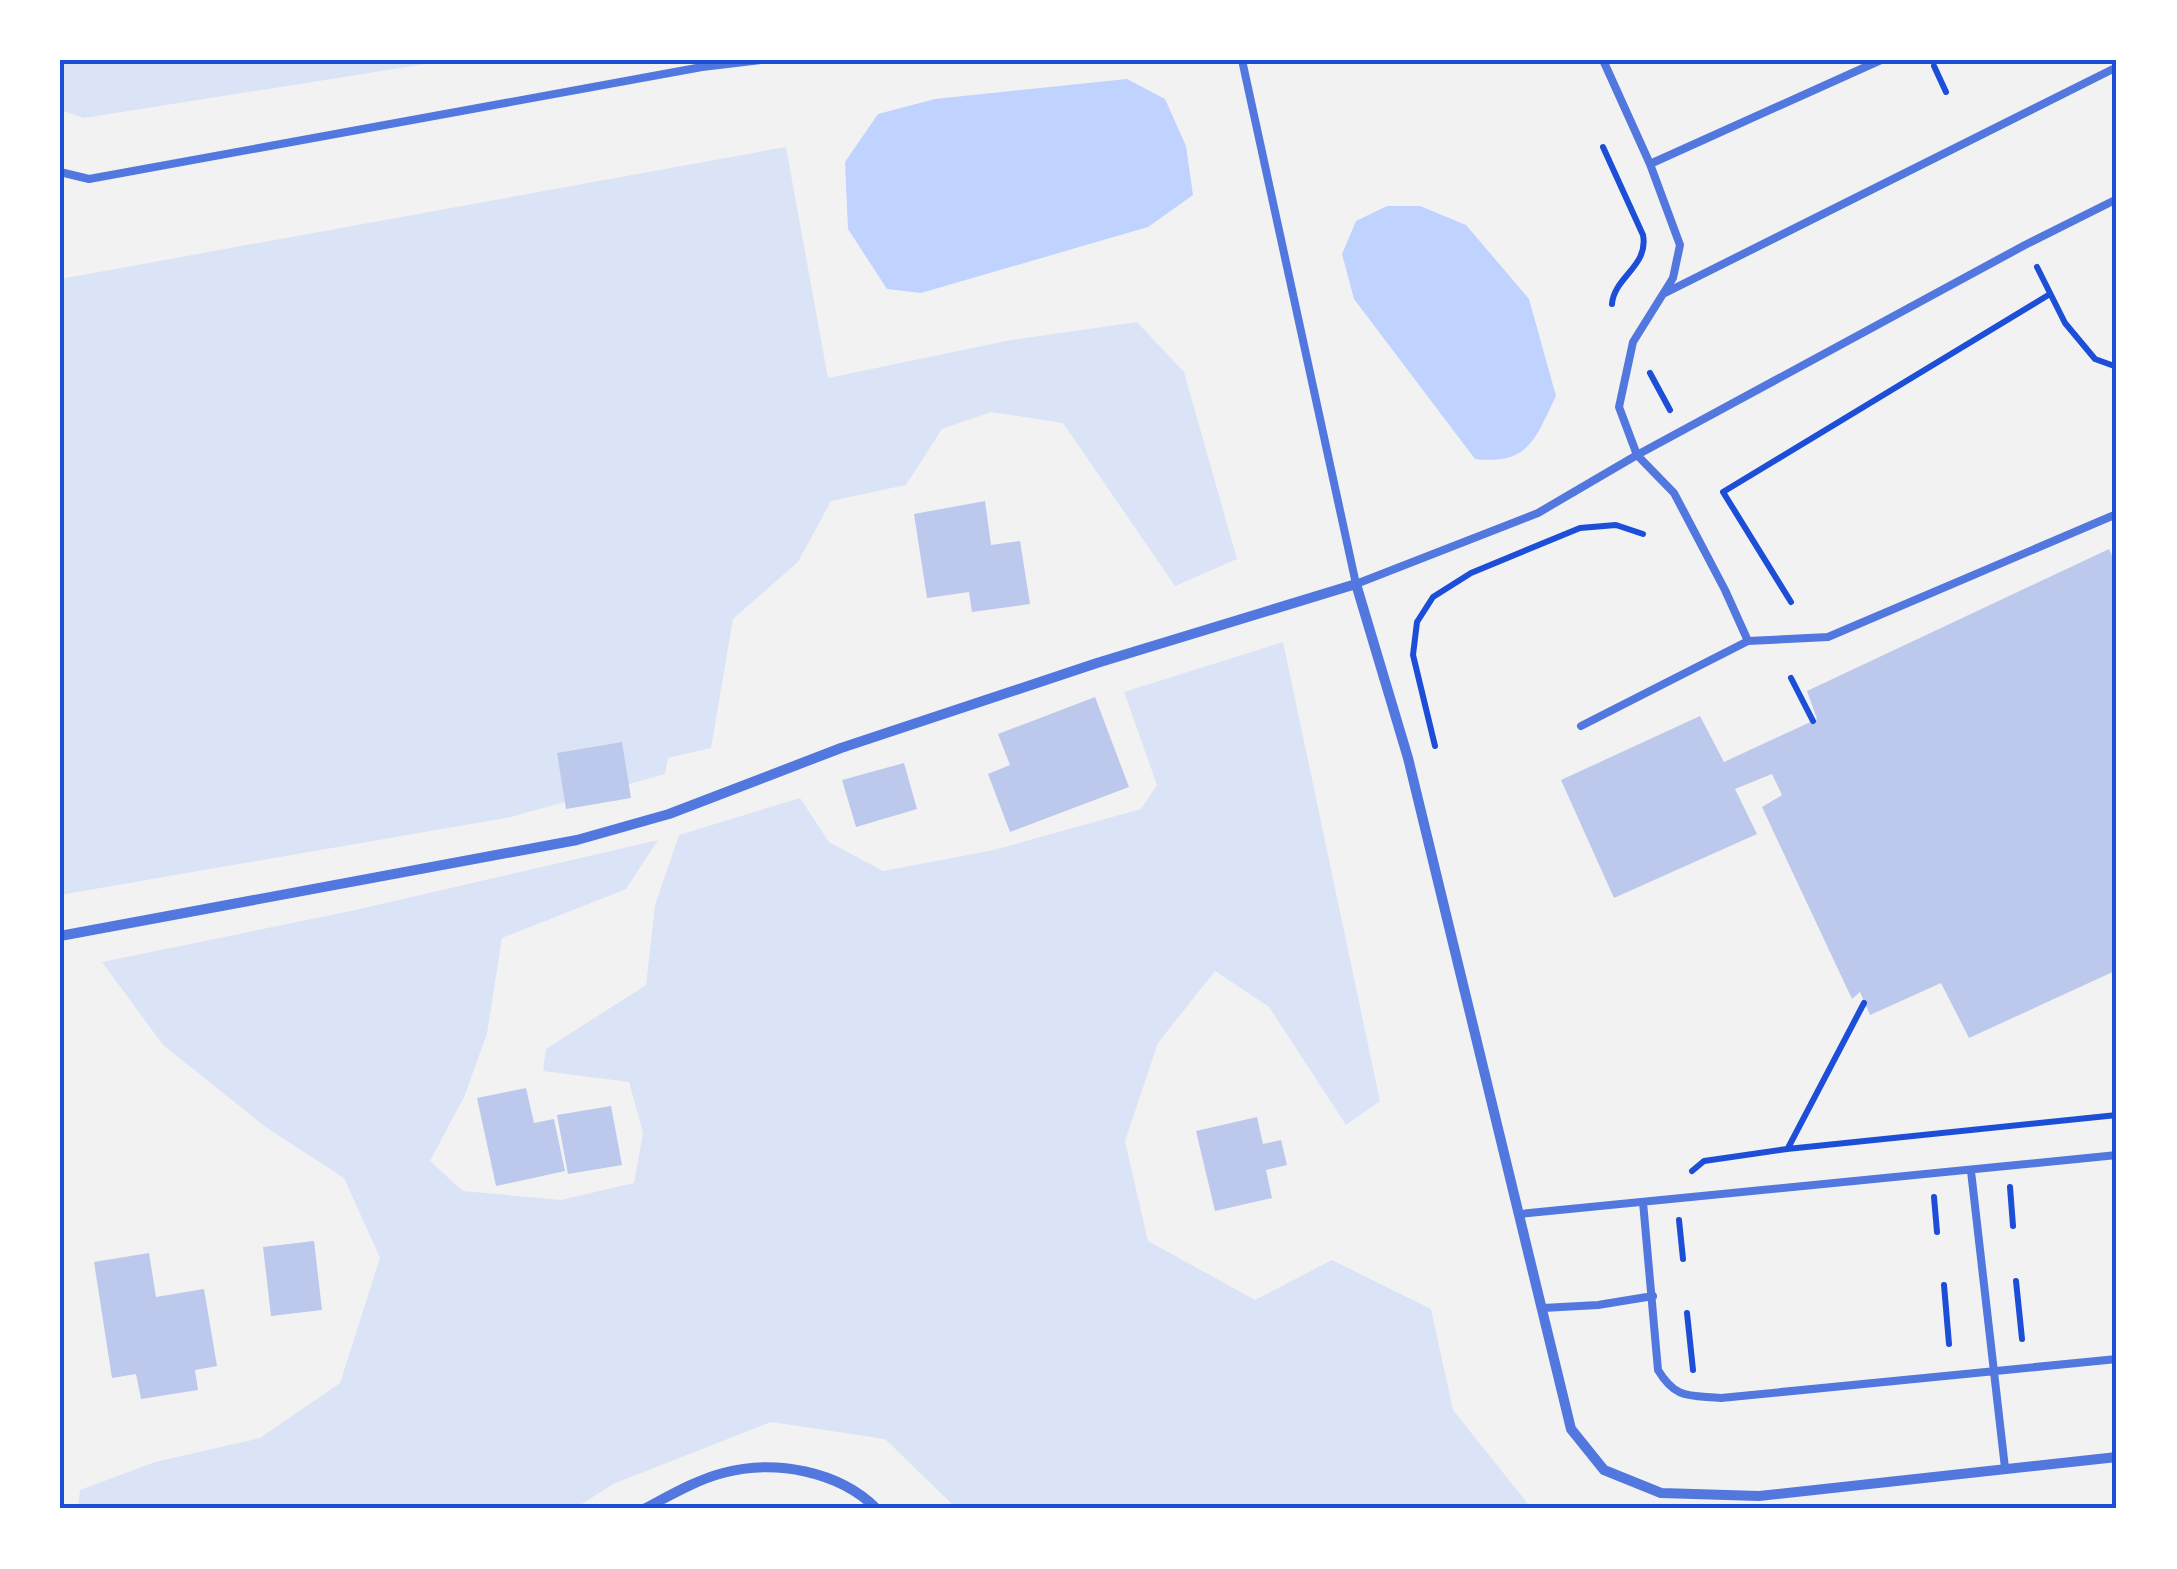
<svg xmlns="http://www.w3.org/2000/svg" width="2177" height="1569" font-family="'Work Sans',sans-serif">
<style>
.green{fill:#dbe4f7}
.water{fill:#bfd3fe}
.building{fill:#bdc9ec}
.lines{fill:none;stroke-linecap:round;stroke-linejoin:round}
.path{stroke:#1d4ed8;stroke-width:6}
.service{stroke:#5277de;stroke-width:8}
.minor{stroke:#5277de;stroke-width:10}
.neatline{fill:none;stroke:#1d4ed8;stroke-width:4}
</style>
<rect width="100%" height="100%" fill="#f2f2f2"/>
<path class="green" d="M60,60H451L84,118L60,110Z
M786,147L828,378L1011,340L1137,322L1184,372L1237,559L1175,586L1063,423L991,412L942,429L906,485L831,501L798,562L733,619L711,748L668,758L665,774L511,817L60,895V279Z
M1283,642L1380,1101L1346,1125L1269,1007L1215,971L1158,1043L1125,1141L1148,1241L1255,1300L1332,1260L1431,1309L1453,1410L1532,1509H957L885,1439L771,1422L613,1484L574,1509H78L80,1490L155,1462L260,1438L340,1383L380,1258L344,1178L267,1128L163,1045L102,962L351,911L658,840L626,889L502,938L487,1034L464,1097L430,1161L463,1191L561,1200L634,1183L643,1133L629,1082L543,1071L546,1049L646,985L655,905L679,835L800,798L829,842L883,871L994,850L1141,809L1157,785L1124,692Z"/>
<path class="water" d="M1127,79L1165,99L1186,146L1193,195L1148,227L921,293L887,289L848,229L845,162L878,114L935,99Z
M1387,206H1420L1466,225L1529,299L1556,396C1535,439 1529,465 1475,459L1354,299L1342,254L1356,221Z"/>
<path class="building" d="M985,501L991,545L1020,541L1030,604L972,612L969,592L927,598L914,514Z
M2109,549L2117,567V970L1969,1038L1941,983L1870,1015L1860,992L1852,999L1762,807L1782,795L1772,774L1735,789L1757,834L1614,898L1561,780L1700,716L1724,762L1817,719L1807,691Z
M1095,697L1129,787L1010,832L988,774L1010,765L998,734Z
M622,742L631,798L566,809L557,753Z
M904,763L917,809L856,827L842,780Z
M526,1088L534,1123L554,1119L565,1171L496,1186L477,1098Z
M611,1106L622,1165L568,1174L557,1115Z
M1257,1117L1263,1144L1281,1140L1287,1165L1266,1170L1272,1198L1215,1211L1196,1131Z
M314,1241L322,1310L271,1316L263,1247Z
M149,1253L156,1297L204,1289L217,1366L195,1370L198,1390L141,1399L136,1374L112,1378L94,1262Z"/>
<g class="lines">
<path class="path" d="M1934,66L1946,92
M1603,147L1643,235C1649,266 1614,277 1612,304
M2037,267L2065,323L2095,359L2117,367
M1650,373L1670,410
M1791,602L1723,492L2050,294
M1791,678L1813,721
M1435,746L1413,655L1417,622L1433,597L1471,573L1580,528L1616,525L1643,534
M1788,1148L1864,1003
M1692,1171L1704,1161L1787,1149L2117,1115
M2010,1187L2013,1226
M1934,1197L1937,1232
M1679,1220L1683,1259
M2016,1281L2022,1339
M1944,1285L1949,1344
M1687,1313L1693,1370"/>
<path class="service" d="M1242,60L1356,584L1538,513L1637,455L2025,245L2117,199
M1650,164L1881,60
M60,172L89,179L702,67L761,60
M1665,293L2117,67
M1748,641L1828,637L2112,516
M1581,726L1748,641L1725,590L1674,493L1637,455L1619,407L1633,342L1673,278L1680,245L1650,164L1603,60
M1971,1171L2005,1468
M1643,1202L1658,1370C1676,1400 1690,1395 1721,1398L2117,1359
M1520,1214L2117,1155
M1543,1308L1598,1305L1653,1296"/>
<path class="minor" d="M60,936L577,840L669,814L841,748L1097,663L1356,584L1408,758L1571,1429L1604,1470L1661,1493L1759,1496L2117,1457
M644,1509C669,1496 696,1480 723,1473C775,1459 839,1471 877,1509"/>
</g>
<rect width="2177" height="1569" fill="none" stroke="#ffffff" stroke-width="125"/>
<rect x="62" y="62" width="2052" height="1444" class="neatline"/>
</svg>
